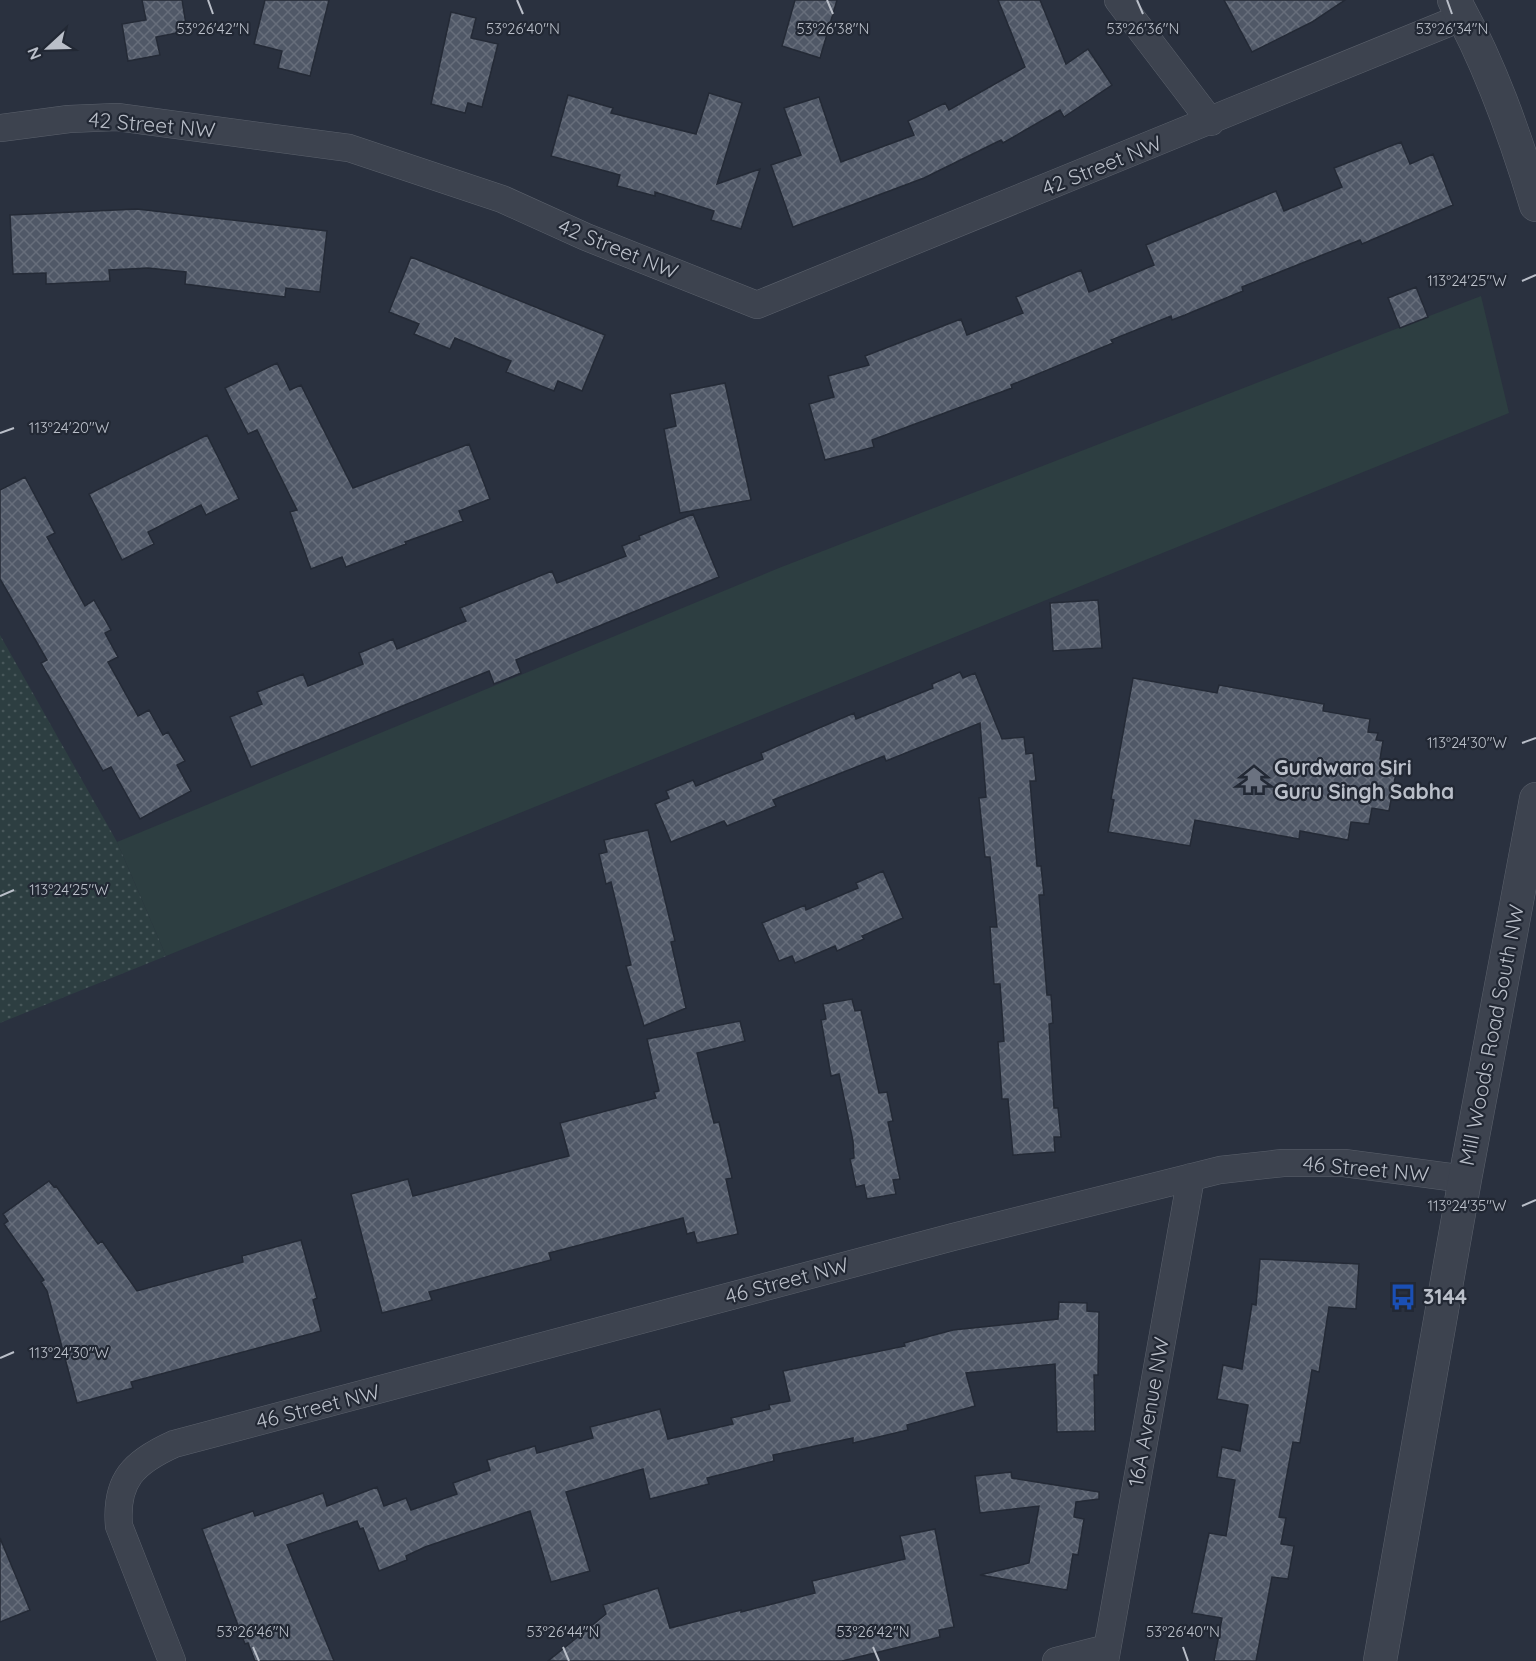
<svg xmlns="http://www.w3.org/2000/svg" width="1536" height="1661" font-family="Quicksand,sans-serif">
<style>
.green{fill:#2d3e41}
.park{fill:url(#park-dots)}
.building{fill:url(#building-cross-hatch);stroke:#242a36;stroke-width:1.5}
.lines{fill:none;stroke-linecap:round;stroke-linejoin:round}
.minor-casing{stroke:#5b616c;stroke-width:28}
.tertiary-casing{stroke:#5b616c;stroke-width:34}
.minor{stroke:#3d434f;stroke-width:27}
.tertiary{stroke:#3d434f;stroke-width:33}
.ticks{fill:none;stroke:#babfc9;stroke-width:2}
.labels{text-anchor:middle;stroke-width:4.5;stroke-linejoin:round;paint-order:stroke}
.street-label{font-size:21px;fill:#babfc9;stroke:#222834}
.poi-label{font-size:21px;font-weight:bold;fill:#babfc9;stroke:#222834;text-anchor:start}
.ticks-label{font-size:15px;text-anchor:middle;fill:#babfc9;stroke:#222834;stroke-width:4.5;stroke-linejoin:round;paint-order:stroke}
</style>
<defs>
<pattern id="park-dots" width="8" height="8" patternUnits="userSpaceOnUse" patternTransform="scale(1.5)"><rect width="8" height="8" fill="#2d3e41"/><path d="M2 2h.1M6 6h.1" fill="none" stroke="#49585b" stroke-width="1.8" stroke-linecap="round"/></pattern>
<pattern id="building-cross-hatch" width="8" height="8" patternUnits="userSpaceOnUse" patternTransform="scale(1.5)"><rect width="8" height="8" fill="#505867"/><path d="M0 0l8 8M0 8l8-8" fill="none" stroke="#676e7b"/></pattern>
</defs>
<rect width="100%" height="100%" fill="#2a313f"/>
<path class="green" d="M1481,296L1509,413L166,956L117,842L779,568Z"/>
<path class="park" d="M0,635L117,842L166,956L0,1023Z"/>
<path class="building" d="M142,0H182L187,31L156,37L160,55L128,61L122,24L146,20Z
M265,0H329L310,76L278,68L282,51L254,44Z
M795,0H837L820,58L782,46Z
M998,0H1040L1066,64L1088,49L1112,85L1064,117L1060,110L1003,143L1001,140L924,178L793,227L771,165L801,155L784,108L819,97L841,162L914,135L908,121L945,103L949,110L1025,67Z
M1224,0H1345L1312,22L1252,52Z
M451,12L476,18L471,38L498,44L482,107L468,103L465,113L431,104Z
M709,93L742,103L717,184L760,169L741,229L711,220L714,211L655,192V196L617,186L620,175L551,156L568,95L613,108L611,113L696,134Z
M1401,142L1410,164L1433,154L1453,205L1362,244L1360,240L1242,287L1243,291L1185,315L1172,320L1171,316L1111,340L1113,343L1011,385L1012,388L872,440L874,447L825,460L809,404L834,397L828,376L869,365L865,356L961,319L967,335L1023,313L1016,297L1081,270L1089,292L1154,265L1146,245L1276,191L1284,211L1342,187L1334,168Z
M137,209L327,231L320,292L286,288L285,297L185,284L186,272L148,268L109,270L110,281L46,284V273L13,274L10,215Z
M411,257L605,335L582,391L558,381L554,391L506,372L511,361L455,338L450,349L414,334L419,324L389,312Z
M1416,287L1428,317L1400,328L1388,298Z
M277,363L290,390L301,385L353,488L469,444L490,499L459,511L463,521L405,542L406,544L346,567L342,557L311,569L290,512L297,510L257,430L248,434L225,388Z
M725,383L751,500L680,513L664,429L676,426L670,394Z
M207,435L239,499L206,515L201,505L148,532L154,544L122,560L89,494Z
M25,477L55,533L47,537L85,606L94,600L111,630L105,633L118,657L108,662L138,716L149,710L163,735L168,732L185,761L177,765L191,791L140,819L111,767L103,771L41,663L47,660L0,579V490Z
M693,514L719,577L516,660L521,673L494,684L489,671L251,767L230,717L262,704L257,692L303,674L308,686L363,664L359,653L393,639L397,649L466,621L460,608L552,571L557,583L626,556L622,546L640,539L639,536Z
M1098,600L1102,648L1053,651L1050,603Z
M960,672L963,678L975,673L1002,739L1024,737L1026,754L1033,753L1036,781H1030L1037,866H1041L1044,895H1039L1047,995H1051L1053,1023L1049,1024L1054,1108H1058L1061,1137H1054L1055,1152L1013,1155L1008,1099H1002L998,1042L1004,1041L1000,984H994L990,927H997L990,857H985L979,798L986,797L980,723L886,761L884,756L831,777L773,800L776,806L727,826L724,821L671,842L655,804L669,798L666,791L693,780L696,786L720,776L763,759L761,753L826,725L854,713L856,719L933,688L932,684Z
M1133,678L1217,693L1219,685L1324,704L1323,711L1370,719L1368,732L1378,733L1376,740L1383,741L1380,759L1398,762L1389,811L1372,808L1369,824L1351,822L1348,840L1300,831L1299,839L1195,820L1190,846L1108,832L1114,800L1111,799Z
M648,830L675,941L671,942L686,1008L644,1026L626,966L631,965L611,882L606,884L599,854L607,852L604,840Z
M883,871L903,918L862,936L864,939L837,951L835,946L795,963L792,956L779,961L762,923L805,905L806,910L858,888L856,883Z
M852,999L855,1011L861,1010L879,1093L887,1092L893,1121L888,1122L900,1179L893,1180L896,1194L867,1199L864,1185L856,1187L850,1159L854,1158L853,1141L839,1074L831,1076L821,1020L826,1019L823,1004Z
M740,1021L745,1041L697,1053L714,1123L719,1122L732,1178L726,1179L738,1234L697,1243L694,1232L687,1234L683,1218L549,1253L551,1260L429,1292L432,1300L382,1313L351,1194L408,1179L413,1196L569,1156L560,1123L656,1098L654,1092L659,1091L647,1039Z
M49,1181L54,1187L56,1186L98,1244L102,1241L137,1291L243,1262L242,1256L301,1240L317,1298L313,1300L321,1331L131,1382L133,1388L77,1403L47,1291L41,1282L44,1280L4,1224L8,1221L3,1214Z
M1260,1259L1359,1264L1356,1309L1329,1307L1319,1372L1312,1370L1300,1443L1293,1442L1279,1517L1286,1518L1281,1544L1294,1546L1288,1579L1272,1577L1256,1661H1214L1222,1618L1192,1613L1209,1533L1226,1536L1235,1480L1217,1477L1222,1447L1240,1451L1248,1405L1217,1399L1223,1365L1242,1369L1252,1304L1256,1305Z
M1059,1302L1087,1303V1311L1099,1312L1098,1375H1094L1095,1431L1057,1432L1055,1364L966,1373L975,1406L907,1425L908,1430L853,1443V1438L773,1455L774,1461L707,1478L709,1484L650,1499L643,1469L566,1492L590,1571L551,1582L530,1511L425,1547L406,1556L407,1560L379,1571L363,1528L360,1529L357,1521L287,1545L334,1661H255L248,1643L245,1644L202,1529L253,1511L255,1516L323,1493L327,1506L377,1487L384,1506L406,1498L411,1510L457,1494L453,1483L490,1470L487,1460L535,1446L537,1453L593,1438L590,1427L660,1409L668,1439L733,1424L731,1418L770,1409L769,1405L790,1401L783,1371L905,1346L904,1343L953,1330L1058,1319Z
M1011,1472L1012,1478L1099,1492V1499L1076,1502L1074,1517L1084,1519L1078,1555L1073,1554L1067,1590L980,1575L1029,1563L1039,1506L980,1513L975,1476Z
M935,1529L954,1627L939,1630L940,1637L842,1661H548L606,1614L603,1605L658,1588L670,1628L741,1610V1612L815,1593L812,1581L905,1559L900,1536Z
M0,1538L30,1610L0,1622Z"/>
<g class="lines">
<g class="minor-casing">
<path id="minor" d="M1118,0L1211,122
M0,128L69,119L117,117L349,148L502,199L586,237L757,305L1463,17
M172,1661L119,1526C115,1480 134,1462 174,1444L953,1237L1220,1170L1283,1163H1344L1465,1179
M1056,1661L1107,1648
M1105,1661L1191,1177"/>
</g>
<g class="tertiary-casing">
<path id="tertiary" d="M1454,0C1490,64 1515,135 1536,205
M1380,1661L1465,1179L1536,799"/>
</g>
<use href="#minor" class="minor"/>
<use href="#tertiary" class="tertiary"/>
</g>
<path class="ticks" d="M208,0L213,14M517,0L523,14M827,0L833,14M1137,0L1143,14M1447,0L1452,14M1522,281L1536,275M0,433L14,428M1522,743L1536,738M0,896L14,890M1522,1206L1536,1200M0,1358L14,1352M253,1647L259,1661M563,1647L569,1661M873,1647L879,1661M1183,1647L1188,1661"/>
<defs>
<g id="temple-bare" transform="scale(2.07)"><path d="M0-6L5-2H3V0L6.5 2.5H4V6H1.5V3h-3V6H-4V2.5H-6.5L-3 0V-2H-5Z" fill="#6b7280" stroke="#222834" stroke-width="2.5" paint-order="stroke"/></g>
<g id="bus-bare" transform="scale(2.07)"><path d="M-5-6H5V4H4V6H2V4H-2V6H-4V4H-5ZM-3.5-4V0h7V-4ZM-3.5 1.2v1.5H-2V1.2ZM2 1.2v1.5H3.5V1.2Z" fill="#1a4fb4" stroke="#222834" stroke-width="2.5" paint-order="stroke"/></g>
</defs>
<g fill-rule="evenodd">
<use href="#temple-bare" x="1254" y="780"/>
<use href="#bus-bare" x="1403" y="1297"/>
</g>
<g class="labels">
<g class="street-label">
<text transform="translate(152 125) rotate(5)" y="7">42 Street NW</text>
<text transform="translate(1102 166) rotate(-22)" y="7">42 Street NW</text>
<text transform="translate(618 249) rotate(22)" y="7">42 Street NW</text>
<text transform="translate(1492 1035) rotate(-79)" y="7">Mill Woods Road South NW</text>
<text transform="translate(1366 1169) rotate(5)" y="7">46 Street NW</text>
<text transform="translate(787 1281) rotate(-15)" y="7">46 Street NW</text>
<text transform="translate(318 1407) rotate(-14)" y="7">46 Street NW</text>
<text transform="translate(1149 1412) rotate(-80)" y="7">16A Avenue NW</text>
</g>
<g class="poi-label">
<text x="1274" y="775">Gurdwara Siri<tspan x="1274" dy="24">Guru Singh Sabha</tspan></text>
<text x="1423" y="1304">3144</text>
</g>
</g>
<g class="ticks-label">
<text x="213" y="34">53°26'42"N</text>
<text x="523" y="34">53°26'40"N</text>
<text x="833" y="34">53°26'38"N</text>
<text x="1143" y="34">53°26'36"N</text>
<text x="1452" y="34">53°26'34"N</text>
<text x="1467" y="286">113°24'25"W</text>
<text x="69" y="433">113°24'20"W</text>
<text x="1467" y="748">113°24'30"W</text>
<text x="69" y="895">113°24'25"W</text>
<text x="1467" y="1211">113°24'35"W</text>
<text x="69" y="1358">113°24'30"W</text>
<text x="253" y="1637">53°26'46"N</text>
<text x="563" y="1637">53°26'44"N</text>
<text x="873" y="1637">53°26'42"N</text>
<text x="1183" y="1637">53°26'40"N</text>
</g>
<g transform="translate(48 48) rotate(248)" stroke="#222834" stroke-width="4.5" paint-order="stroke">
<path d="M0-4.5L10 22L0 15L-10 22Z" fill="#babfc9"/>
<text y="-9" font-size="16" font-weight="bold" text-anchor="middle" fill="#babfc9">N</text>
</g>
</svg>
